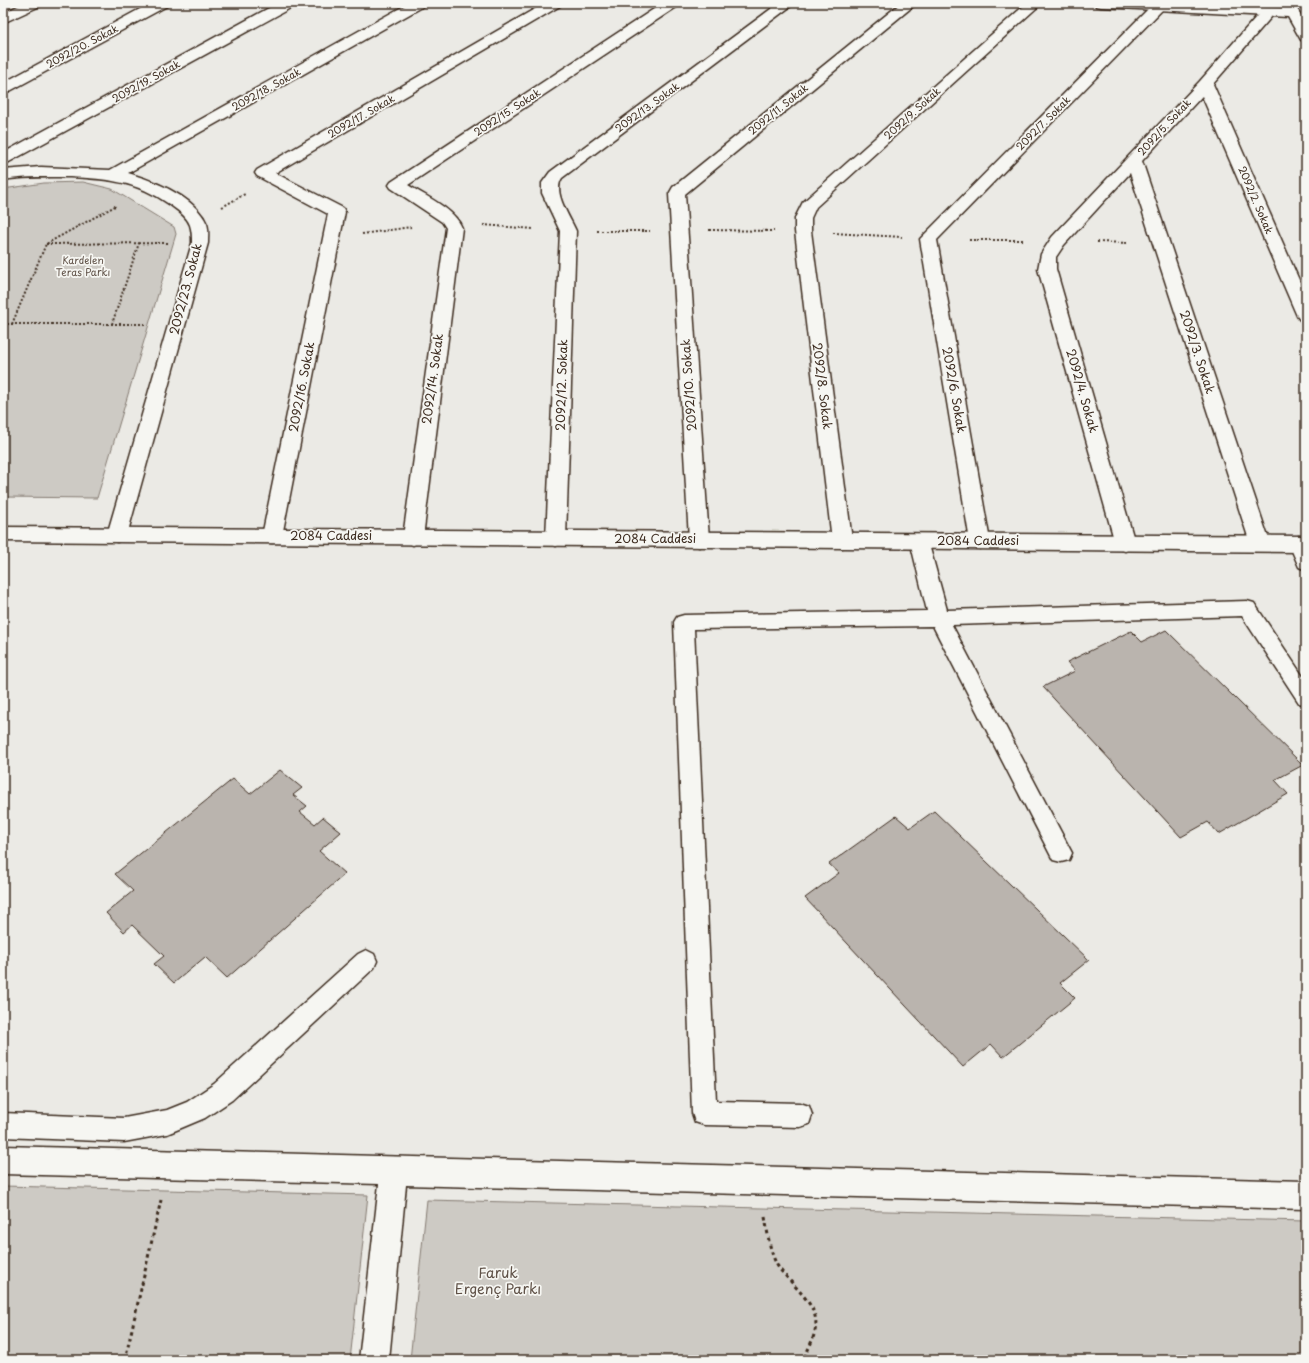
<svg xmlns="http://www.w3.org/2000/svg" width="1309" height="1363" font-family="'Playpen Sans',sans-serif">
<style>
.green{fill:#cdcac4;stroke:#847a71}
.building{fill:#bab4ae;stroke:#3b2a1e}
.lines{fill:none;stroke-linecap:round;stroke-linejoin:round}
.service-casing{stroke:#3b2a1e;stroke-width:3}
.minor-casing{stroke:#3b2a1e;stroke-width:3}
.tertiary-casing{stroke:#3b2a1e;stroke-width:3}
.path-far1{stroke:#3b2a1e;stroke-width:2;stroke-dasharray:2 2;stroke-linecap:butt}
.path{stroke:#3b2a1e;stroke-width:3;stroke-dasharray:3.5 3.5;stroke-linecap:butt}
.service{fill:#f6f6f2;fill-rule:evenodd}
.minor{fill:#f6f6f2;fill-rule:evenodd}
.tertiary{fill:#f6f6f2;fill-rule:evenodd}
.labels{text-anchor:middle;stroke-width:3.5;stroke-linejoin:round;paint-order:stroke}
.far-street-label{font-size:10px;fill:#3b2a1e;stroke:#f6f6f2}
.far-park-label{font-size:10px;fill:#605248;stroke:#f6f6f2}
.street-label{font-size:12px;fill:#3b2a1e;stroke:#f6f6f2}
.near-park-label{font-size:14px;fill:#605248;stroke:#f6f6f2}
</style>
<rect width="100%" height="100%" fill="#ebeae5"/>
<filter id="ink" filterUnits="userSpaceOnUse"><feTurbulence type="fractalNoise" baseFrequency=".025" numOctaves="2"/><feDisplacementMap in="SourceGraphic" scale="8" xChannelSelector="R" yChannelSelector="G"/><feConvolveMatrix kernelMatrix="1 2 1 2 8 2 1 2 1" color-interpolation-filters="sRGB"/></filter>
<g filter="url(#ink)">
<path class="green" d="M83,182L112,189L174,227L176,234L97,498L3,497V189L44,183Z
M3,1186L368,1195L350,1360H3Z
M427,1200L1306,1221V1360H410Z"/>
<path class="building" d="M1166,630L1303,765L1275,780L1288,794L1219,834L1208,822L1181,837L1043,687L1075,671L1067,662L1131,631L1142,642Z
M280,770L302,788L293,795L307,806L300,812L315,824L323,817L341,832L319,851L345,874L227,978L205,957L174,983L154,964L164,956L132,925L124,932L106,913L133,891L115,874L233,779L250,794Z
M934,811L1089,960L1060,983L1075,998L1003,1057L991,1044L963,1067L805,898L839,873L829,864L896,816L910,828Z"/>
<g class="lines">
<g class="service-casing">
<path id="service" d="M919,534L926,536L928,541L947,610L1247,601L1254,603L1306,681V705L1299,703L1242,616L952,625L1072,853L1069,860L1061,862L1053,860L933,626L694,629L716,1101L800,1103L809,1106L812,1115L809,1124L800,1127L704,1125L695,1122L692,1113L674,622L677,617L684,615L927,611L910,541L912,536Z
M366,950L374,954L377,961L374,968L232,1100L205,1118L167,1134L124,1142L3,1137V1113L124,1118L167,1110L187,1102L214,1084L358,954Z"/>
</g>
<g class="minor-casing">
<path id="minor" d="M24,3H42L40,6L3,23V13Z
M151,3H169L167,6L8,92L3,94V83Z
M278,3H296L294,6L9,162L3,164V153Z
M409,3H426L424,6L128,173C154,181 196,197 207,224C209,230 208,237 208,243L127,535L124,540L117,542L110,540L107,535L192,243C192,237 192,231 190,225C187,216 176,209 169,204C136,181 108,179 70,177C47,177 25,176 3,180V170L41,167L110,170Z
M545,3H562L560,6L275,173L343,208L345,212L282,536L279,541L272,543L265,541L262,536L328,214L257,176L255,173L257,170Z
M663,3H680L678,6L408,185C424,195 456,210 462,228L423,537L420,542L413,545L406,542L403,537L446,228L442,222L391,188L389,185L391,182Z
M779,3H795L562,178C552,192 570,217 576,231L566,538L563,543L556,546L549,543L546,538L560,231L542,193V183L550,172Z
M901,3H917L685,194L709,539L706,544L699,547L692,544L689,539L669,194L673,187Z
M1027,3H1042L816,207L811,218V231L852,540L849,545L842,548L835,545L832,540L795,231V218L803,202Z
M1154,3H1164L1166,6L937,240L990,541L987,546L980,549L973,546L970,541L920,239Z
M1268,8L1273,9L1275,12L1273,15L1213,84L1306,296V322L1300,320L1297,316L1202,96L1142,161L1270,543L1267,548L1260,551L1253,548L1250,543L1130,173L1064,245L1056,257V269L1135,543L1132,548L1125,551L1118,548L1115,543L1038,269L1041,254L1052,237L1200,81L1263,9Z
M1299,536L1306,539V570L1299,567L1289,544L1292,539Z
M3,1146L1306,1181V1209L406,1185L389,1360H359L379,1184L3,1174Z"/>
</g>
<g class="tertiary-casing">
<path id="tertiary" d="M1094,3H1183L1283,8L1280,3H1294C1303,20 1306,20 1306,41L1301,40L1288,17L1101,7L1096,6Z
M3,527L1306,536V552L3,541Z"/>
</g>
<path class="path-far1" d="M222,207L245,194
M483,225L534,229
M709,230L774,231
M597,231H650
M833,233L902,237
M362,234L411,227
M969,240H1024
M1097,242L1129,243
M46,244L169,243
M3,324H146
M12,324L46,244L117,205
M112,324L139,243"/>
<path class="path" d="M765,1217C768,1233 769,1250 777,1265C781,1272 788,1278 793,1284C821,1314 822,1323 803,1360
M125,1360L161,1200"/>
<use href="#service" class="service"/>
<use href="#minor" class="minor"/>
<use href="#tertiary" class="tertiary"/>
</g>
</g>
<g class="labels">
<g class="far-street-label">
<text transform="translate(82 46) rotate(-28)" y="4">2092/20. Sokak</text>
<text transform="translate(146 81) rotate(-29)" y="4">2092/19. Sokak</text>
<text transform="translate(266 89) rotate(-29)" y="4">2092/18. Sokak</text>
<text transform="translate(647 107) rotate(-36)" y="4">2092/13. Sokak</text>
<text transform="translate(778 109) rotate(-39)" y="4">2092/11. Sokak</text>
<text transform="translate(507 112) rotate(-33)" y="4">2092/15. Sokak</text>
<text transform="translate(912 113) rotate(-42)" y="4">2092/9. Sokak</text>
<text transform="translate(361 116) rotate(-30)" y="4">2092/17. Sokak</text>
<text transform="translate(1043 123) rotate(-45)" y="4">2092/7. Sokak</text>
<text transform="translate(1164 127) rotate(-47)" y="4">2092/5. Sokak</text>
<text transform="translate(1256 200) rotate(67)" y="4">2092/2. Sokak</text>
</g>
<g class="far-park-label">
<text x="83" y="264">Kardelen<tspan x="83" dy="12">Teras Parkı</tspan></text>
</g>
<g class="street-label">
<text transform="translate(186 289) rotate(-75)" y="4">2092/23. Sokak</text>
<text transform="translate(1197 352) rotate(72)" y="4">2092/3. Sokak</text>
<text transform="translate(433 379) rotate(-82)" y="4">2092/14. Sokak</text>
<text transform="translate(562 385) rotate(-88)" y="4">2092/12. Sokak</text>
<text transform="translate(689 385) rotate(-94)" y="4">2092/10. Sokak</text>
<text transform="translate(822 386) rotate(83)" y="4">2092/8. Sokak</text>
<text transform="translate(302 387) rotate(-79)" y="4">2092/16. Sokak</text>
<text transform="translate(954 390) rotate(80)" y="4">2092/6. Sokak</text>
<text transform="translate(1082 391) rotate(74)" y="4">2092/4. Sokak</text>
<text x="331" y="540">2084 Caddesi</text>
<text x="655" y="543">2084 Caddesi</text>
<text x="978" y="545">2084 Caddesi</text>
</g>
<g class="near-park-label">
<text x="498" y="1278">Faruk<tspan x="498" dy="16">Ergenç Parkı</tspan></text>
</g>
</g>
<rect width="1309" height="1363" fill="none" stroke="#f6f6f2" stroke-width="16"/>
<rect x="8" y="8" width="1293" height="1347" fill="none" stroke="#3b2a1e" stroke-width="1.5" filter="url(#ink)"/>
</svg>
